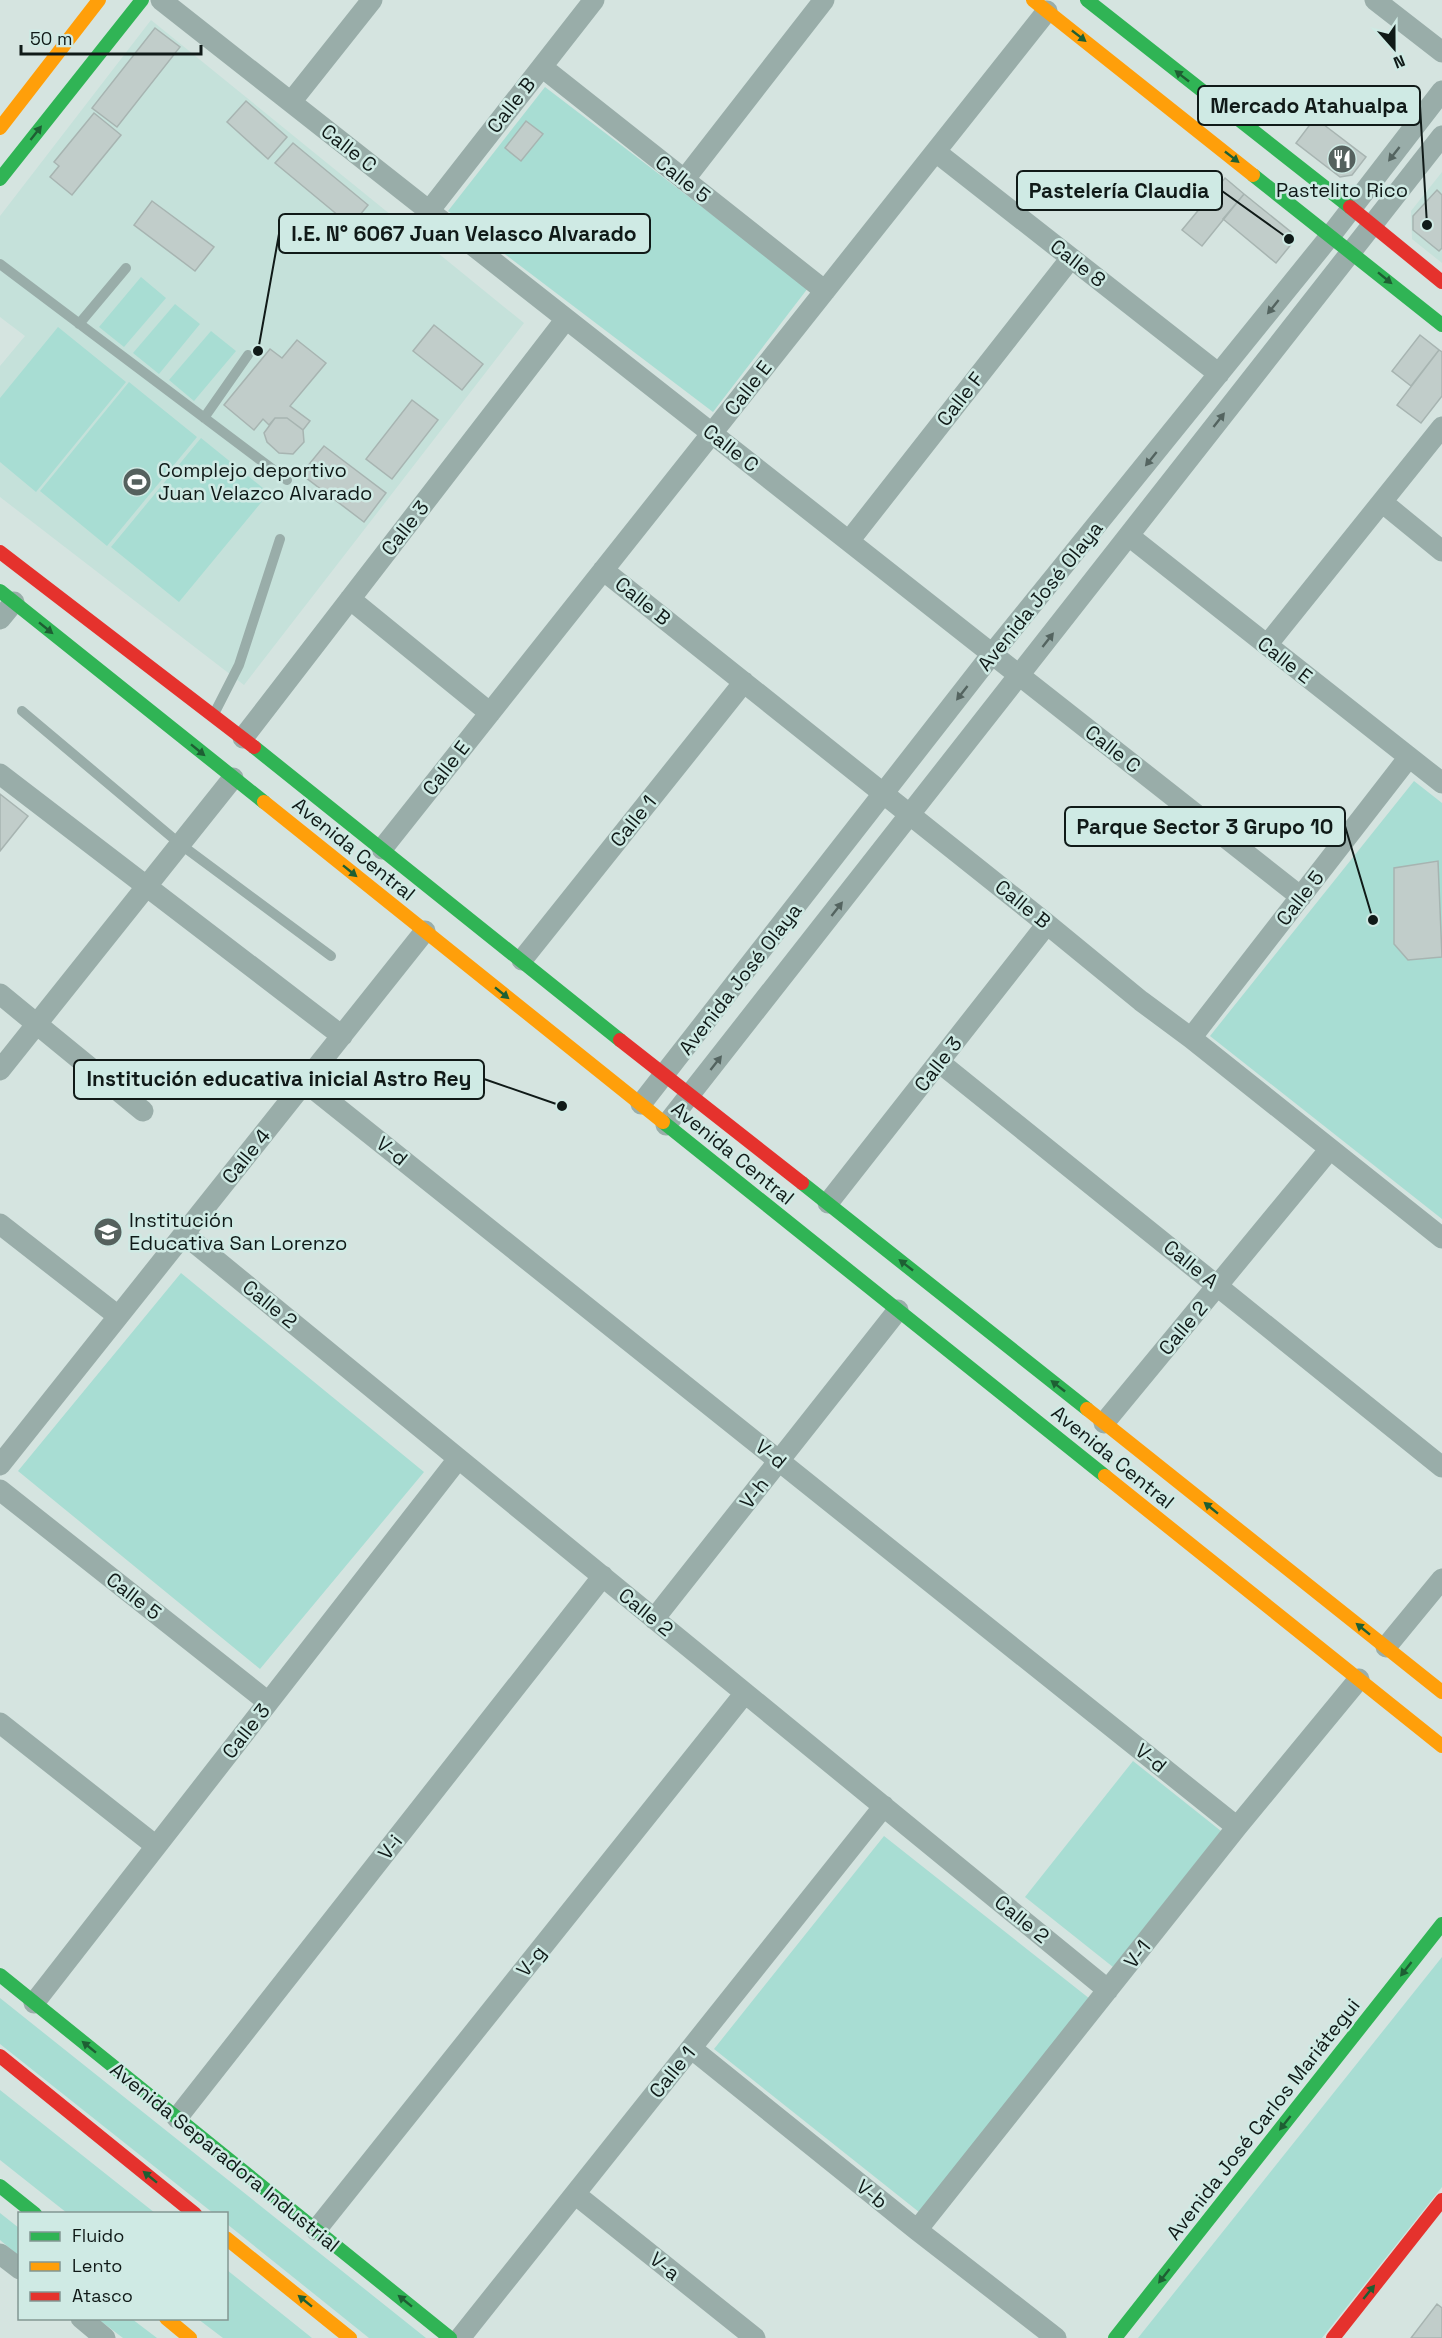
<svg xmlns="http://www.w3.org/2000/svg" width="1442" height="2338" font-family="'Space Grotesk',sans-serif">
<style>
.built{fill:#c5e1da}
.green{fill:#a8ddd3}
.building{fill:#c1cdca;stroke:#a7b4b1;stroke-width:1.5}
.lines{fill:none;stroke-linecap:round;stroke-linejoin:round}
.lane{stroke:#99ada9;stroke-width:10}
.street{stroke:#99ada9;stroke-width:21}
.fast{stroke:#30b455;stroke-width:14}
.slow{stroke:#ff9f0a;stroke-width:14}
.jam{stroke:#e5322d;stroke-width:14}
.oneway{fill:#1e5f33}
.oneway2{fill:#546460}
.labels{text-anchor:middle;stroke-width:5;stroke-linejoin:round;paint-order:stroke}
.street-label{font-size:20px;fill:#101a18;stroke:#cfeae4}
.poi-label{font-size:20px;fill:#101a18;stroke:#cfeae4;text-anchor:start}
.leader{fill:none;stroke:#101a18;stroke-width:2}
.callout-dot{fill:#101a18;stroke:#cfeae4;stroke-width:2}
.callout{fill:#cfeae4;stroke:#101a18;stroke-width:2}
.callout-label{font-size:21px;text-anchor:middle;font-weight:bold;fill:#101a18}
</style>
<rect width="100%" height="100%" fill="#d5e4e0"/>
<path class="built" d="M151,20L524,323L244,685L0,497V366L25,336L0,317V216Z
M1442,172V263L1412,239L1411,211Z"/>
<path class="green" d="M545,87L808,288L713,412L448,211Z
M141,277L166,298L124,347L99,327Z
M175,304L200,324L159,374L133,353Z
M58,327L126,382L36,492L0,462V398Z
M211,331L236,351L194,401L169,380Z
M129,382L197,437L107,546L40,491Z
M201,438L269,493L179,602L111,547Z
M1414,781L1442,803V1219L1210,1036Z
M181,1273L424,1472L260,1669L18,1471Z
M1133,1761L1221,1831L1113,1967L1025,1897Z
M884,1836L1090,1999L919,2212L714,2049Z
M1442,1957V2187L1322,2338H1138Z
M0,1998L426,2338H369L227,2224L226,2214L213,2213L0,2044Z
M0,2090L155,2213H67L0,2160Z
M0,2213L19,2228V2256L0,2240Z
M227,2270L312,2338H223L198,2319L226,2318Z
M98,2319H132L157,2338H123Z"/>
<path class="building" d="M155,28L180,47L117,127L92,108Z
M246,101L287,137L268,159L227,122Z
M94,113L121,135L72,195L50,177L59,166L54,162Z
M1315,118L1366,157L1352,175L1340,177L1296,143Z
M526,121L543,134L521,161L505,148Z
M293,143L368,205L351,226L275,163Z
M1225,178L1244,194L1202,246L1182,230Z
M1437,190L1442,195V248L1439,251L1413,230V216Z
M1244,194L1291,232L1293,242L1276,263L1223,219Z
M152,201L214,247L195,271L134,225Z
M434,325L483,364L462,390L413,351Z
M1420,335L1439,350L1411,386L1392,371Z
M297,340L326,363L290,406L310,421L303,430L287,418H275L269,425L263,419L254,430L224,405L270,349L282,358Z
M1439,350L1442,352V396L1421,423L1397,405Z
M412,400L438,420L392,479L366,459Z
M275,418H287L303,430L304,442L293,454L279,453L267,442L264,433Z
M324,446L386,493L364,522L301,474Z
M0,794L28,816L0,851Z
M1438,861L1442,957L1408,960L1394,944V868Z
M1437,2304L1442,2308V2338H1411Z"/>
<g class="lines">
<path class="lane" d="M0,264L287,480
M79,324L126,268
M204,418L248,355
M22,711L180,844L331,956
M214,714L239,665L280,539"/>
<path class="street" d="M161,0L1301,897
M1375,0L1442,52
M542,67L825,291
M291,102L372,0
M936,152L1219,374
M684,180L824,0
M429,211L594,0
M1382,502L1442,551
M1129,536L1442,783
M849,541L1071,258
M603,570L1047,924L1141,1001L1191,1038L1442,1238
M350,599L490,713
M0,619L14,602
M1267,645L1442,427
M243,738L566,319
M0,774L342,1036
M382,849L1047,11
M522,960L744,682
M0,994L143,1111
M1191,1038L1409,757
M939,1062L1442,1467
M0,1070L233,778
M305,1082L1237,1827
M641,1104L992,654L1331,235L1442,91
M666,1125L1442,136
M828,1203L1047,924
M0,1224L118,1316
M184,1234L1108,1990
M1104,1423L1330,1149
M0,1465L425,931
M0,1490L268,1702
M654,1619L898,1310
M1386,1647L1442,1579
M0,1723L156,1846
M34,2003L458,1459
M691,2048L917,2230L1056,2338
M177,2118L603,1576
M575,2194L755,2338
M316,2230L745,1693
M917,2230L1237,1827L1359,1679
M0,2254L20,2269
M81,2318L105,2338
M460,2338L884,1806"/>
<path class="fast" d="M1087,0L1350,207
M1253,175L1442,325
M0,179L142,0
M0,591L264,802
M254,747L620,1040
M663,1122L1105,1476
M802,1183L1087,1409
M0,1975L450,2338
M0,2186L35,2214
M1115,2338L1442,1924"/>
<path class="slow" d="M1033,0L1253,175
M0,128L99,0
M264,802L663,1122
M1087,1409L1442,1692
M1105,1476L1442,1746
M226,2238L350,2338
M166,2318L190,2338"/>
<path class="jam" d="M1350,207L1442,282
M0,552L254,747
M620,1040L802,1183
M0,2056L195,2214
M1333,2338L1442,2200"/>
</g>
<defs><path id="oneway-solid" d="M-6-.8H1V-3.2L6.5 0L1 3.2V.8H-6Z" transform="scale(1.5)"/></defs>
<g class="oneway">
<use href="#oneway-solid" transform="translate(1079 36) rotate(38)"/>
<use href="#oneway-solid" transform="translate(1182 76) rotate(-142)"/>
<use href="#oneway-solid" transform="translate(36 133) rotate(-52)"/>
<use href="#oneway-solid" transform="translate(1232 157) rotate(38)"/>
<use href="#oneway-solid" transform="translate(1385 278) rotate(39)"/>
<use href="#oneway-solid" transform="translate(46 628) rotate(39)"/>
<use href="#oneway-solid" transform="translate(198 750) rotate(39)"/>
<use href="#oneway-solid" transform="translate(350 871) rotate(39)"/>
<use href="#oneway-solid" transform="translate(502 993) rotate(39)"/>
<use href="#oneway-solid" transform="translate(906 1265) rotate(-142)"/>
<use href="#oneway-solid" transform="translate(1058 1386) rotate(-142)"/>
<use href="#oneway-solid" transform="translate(1211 1508) rotate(-141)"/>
<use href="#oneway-solid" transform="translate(1363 1629) rotate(-141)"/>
<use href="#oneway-solid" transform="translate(1406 1969) rotate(128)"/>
<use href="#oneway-solid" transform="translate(89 2047) rotate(-141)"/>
<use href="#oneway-solid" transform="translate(1285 2123) rotate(128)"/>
<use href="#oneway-solid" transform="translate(150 2177) rotate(-141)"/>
<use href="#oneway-solid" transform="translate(1164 2276) rotate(128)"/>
<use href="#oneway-solid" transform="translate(1369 2292) rotate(-51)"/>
<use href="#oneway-solid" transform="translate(305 2301) rotate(-141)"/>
<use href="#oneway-solid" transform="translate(405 2301) rotate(-141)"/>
</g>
<g class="oneway2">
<use href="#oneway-solid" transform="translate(1394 154) rotate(128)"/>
<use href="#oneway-solid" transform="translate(1273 307) rotate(129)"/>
<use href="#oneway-solid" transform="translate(1219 420) rotate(-52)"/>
<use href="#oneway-solid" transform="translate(1151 459) rotate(129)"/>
<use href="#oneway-solid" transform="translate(1048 640) rotate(-52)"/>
<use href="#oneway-solid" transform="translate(962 693) rotate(128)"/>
<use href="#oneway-solid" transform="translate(837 909) rotate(-52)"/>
<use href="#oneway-solid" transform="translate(716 1063) rotate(-52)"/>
</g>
<defs>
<g id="restaurant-disc" transform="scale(1.5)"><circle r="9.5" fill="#55615e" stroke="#cfeae4"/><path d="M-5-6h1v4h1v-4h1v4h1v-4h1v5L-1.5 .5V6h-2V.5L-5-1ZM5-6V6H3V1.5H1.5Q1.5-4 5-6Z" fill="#fff"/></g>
<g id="stadium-disc" transform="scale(1.5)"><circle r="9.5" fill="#55615e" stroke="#cfeae4"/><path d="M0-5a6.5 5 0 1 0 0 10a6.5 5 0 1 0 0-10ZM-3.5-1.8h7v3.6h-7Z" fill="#fff"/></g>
<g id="school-disc" transform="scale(1.5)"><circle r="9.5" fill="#55615e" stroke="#cfeae4"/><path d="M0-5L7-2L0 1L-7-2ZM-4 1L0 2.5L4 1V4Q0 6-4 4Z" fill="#fff"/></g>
</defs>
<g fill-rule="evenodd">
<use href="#restaurant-disc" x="1342" y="159"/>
<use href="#stadium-disc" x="137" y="482"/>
<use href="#school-disc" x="108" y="1232"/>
</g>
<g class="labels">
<g class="street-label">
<text transform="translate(511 105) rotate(-52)" y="7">Calle B</text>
<text transform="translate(349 148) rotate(38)" y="7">Calle C</text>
<text transform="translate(683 179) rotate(38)" y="7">Calle 5</text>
<text transform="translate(1078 263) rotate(38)" y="7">Calle 8</text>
<text transform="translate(748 388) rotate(-52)" y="7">Calle E</text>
<text transform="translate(960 399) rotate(-52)" y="7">Calle F</text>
<text transform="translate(731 448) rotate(38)" y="7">Calle C</text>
<text transform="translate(405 528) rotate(-52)" y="7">Calle 3</text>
<text transform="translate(1040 596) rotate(-51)" y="7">Avenida José Olaya</text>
<text transform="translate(643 601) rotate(39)" y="7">Calle B</text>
<text transform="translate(1285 660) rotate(38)" y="7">Calle E</text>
<text transform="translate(1113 749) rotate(38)" y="7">Calle C</text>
<text transform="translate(446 768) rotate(-52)" y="7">Calle E</text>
<text transform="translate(633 821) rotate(-51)" y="7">Calle 1</text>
<text transform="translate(354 849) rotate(39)" y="7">Avenida Central</text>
<text transform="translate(1300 898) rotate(-52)" y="7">Calle 5</text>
<text transform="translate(1023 904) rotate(39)" y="7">Calle B</text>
<text transform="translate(740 979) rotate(-52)" y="7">Avenida José Olaya</text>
<text transform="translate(938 1064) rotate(-52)" y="7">Calle 3</text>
<text transform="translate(392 1151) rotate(39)" y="7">V-d</text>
<text transform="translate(733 1153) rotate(39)" y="7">Avenida Central</text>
<text transform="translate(246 1156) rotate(-51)" y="7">Calle 4</text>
<text transform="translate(1191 1264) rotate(39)" y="7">Calle A</text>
<text transform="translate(270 1304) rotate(39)" y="7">Calle 2</text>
<text transform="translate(1183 1328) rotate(-50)" y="7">Calle 2</text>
<text transform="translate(771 1454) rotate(39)" y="7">V-d</text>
<text transform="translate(1113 1457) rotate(39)" y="7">Avenida Central</text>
<text transform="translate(754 1493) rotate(-52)" y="7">V-h</text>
<text transform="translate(134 1596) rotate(38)" y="7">Calle 5</text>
<text transform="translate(646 1612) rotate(39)" y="7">Calle 2</text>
<text transform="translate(246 1731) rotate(-52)" y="7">Calle 3</text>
<text transform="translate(1151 1758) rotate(39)" y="7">V-d</text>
<text transform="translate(390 1847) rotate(-52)" y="7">V-i</text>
<text transform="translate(1022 1919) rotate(39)" y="7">Calle 2</text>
<text transform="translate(1137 1954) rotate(-52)" y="7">V-1</text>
<text transform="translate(531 1961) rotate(-51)" y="7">V-g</text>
<text transform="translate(672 2072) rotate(-51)" y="7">Calle 1</text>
<text transform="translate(1263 2119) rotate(-52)" y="7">Avenida José Carlos Mariátegui</text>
<text transform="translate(225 2157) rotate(39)" y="7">Avenida Separadora Industrial</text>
<text transform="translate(872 2194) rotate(39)" y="7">V-b</text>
<text transform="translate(665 2266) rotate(39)" y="7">V-a</text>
</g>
<g class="poi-label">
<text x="1342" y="197" text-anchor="middle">Pastelito Rico</text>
<text x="158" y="477">Complejo deportivo<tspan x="158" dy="23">Juan Velazco Alvarado</tspan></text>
<text x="129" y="1227">Institución<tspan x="129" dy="23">Educativa San Lorenzo</tspan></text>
</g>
</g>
<path class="leader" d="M1427 225L1420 106M1289 239L1222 191M258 351L279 234M1373 920L1345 826M562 1106L484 1079"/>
<g class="callout-dot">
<circle cx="1427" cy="225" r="6"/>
<circle cx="1289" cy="239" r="6"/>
<circle cx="258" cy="351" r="6"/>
<circle cx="1373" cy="920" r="6"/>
<circle cx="562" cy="1106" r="6"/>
</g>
<g class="callout">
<rect x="1198" y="86" width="222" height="39" rx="6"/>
<rect x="1017" y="171" width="205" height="39" rx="6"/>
<rect x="279" y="214" width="371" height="39" rx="6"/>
<rect x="1065" y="807" width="280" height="39" rx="6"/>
<rect x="74" y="1060" width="410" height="39" rx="6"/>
</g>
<g class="callout-label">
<text x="1309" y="113">Mercado Atahualpa</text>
<text x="1119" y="198">Pastelería Claudia</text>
<text x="464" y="241">I.E. N° 6067 Juan Velasco Alvarado</text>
<text x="1205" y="834">Parque Sector 3 Grupo 10</text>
<text x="279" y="1086">Institución educativa inicial Astro Rey</text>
</g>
<rect x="18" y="2212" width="210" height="108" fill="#cfeae4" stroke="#839792" stroke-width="1.5"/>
<rect x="30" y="2232" width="30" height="9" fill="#30b455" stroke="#839792" stroke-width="1.5"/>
<text x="72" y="2242" font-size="18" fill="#101a18">Fluido</text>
<rect x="30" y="2262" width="30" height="9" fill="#ff9f0a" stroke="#839792" stroke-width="1.5"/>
<text x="72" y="2272" font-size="18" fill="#101a18">Lento</text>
<rect x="30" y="2292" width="30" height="9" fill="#e5322d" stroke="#839792" stroke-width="1.5"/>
<text x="72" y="2302" font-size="18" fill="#101a18">Atasco</text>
<g transform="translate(1394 48) rotate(159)" stroke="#cfeae4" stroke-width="4.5" paint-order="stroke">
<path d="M0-4.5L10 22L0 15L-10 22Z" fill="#101a18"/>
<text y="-9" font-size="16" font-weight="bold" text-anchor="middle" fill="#101a18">N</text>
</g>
<path d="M21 45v9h180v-9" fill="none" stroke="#101a18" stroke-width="3"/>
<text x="30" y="45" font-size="18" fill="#101a18" stroke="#cfeae4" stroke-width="4.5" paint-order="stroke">50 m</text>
</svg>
